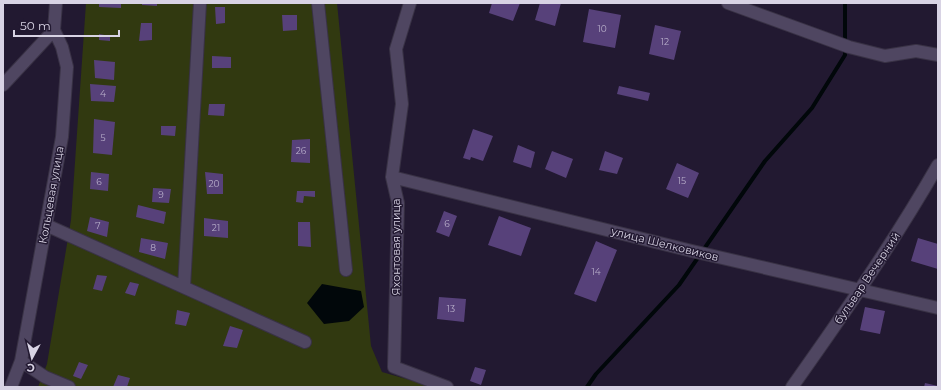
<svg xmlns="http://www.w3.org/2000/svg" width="941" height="390" font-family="Montserrat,sans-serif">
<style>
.green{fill:#313910}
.water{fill:#01070a}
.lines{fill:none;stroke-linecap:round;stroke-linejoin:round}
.stream{stroke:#01070a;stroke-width:4}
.building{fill:#57417a}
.minor-casing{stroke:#393245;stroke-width:14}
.minor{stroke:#4f4661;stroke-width:12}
.labels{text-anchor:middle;stroke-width:3;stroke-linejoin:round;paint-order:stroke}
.number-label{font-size:9px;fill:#b8aeca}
.street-label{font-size:11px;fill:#d8d3e4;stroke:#221931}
</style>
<rect width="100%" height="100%" fill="#221931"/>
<path class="green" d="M86,3H337L371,346L382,372L434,387H38L47,364L71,220Z"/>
<path class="water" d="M322,284L361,291L364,307L349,321L324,324L307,303Z"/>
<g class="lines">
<path class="stream" d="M587,387L596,374L679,285L765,161L812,108L845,55V3"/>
</g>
<path class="building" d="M99,3H121V8L99,7Z
M142,3H157V6L142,5Z
M492,3H520L513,21L489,13Z
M540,3H561L555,26L535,20Z
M215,7H225V23L216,24Z
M589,9L621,15L615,48L583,42Z
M282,15H297V30L283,31Z
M141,23H152V40L139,41Z
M655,25L681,31L674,60L649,54Z
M99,34L110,36V41L99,40Z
M212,56L231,57V68H212Z
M94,60L115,62L114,80L95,78Z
M90,84L116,86L114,102L91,101Z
M619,86L650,93L648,101L617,94Z
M209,104H225L224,116L208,115Z
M94,119L115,122L112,155L93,153Z
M161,126H176L175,136L161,135Z
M473,129L493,136L483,161L471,157L470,160L463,158Z
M310,139V163L291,162L292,140Z
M518,145L535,152L531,168L513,162Z
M552,151L573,159L566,178L545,169Z
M605,151L623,158L617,174L599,170Z
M677,163L699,173L688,198L666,189Z
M91,172L109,174L108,191L90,189Z
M205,172L223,174V194H207Z
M153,188L171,189L169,203L152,202Z
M297,191H315V197L304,196L303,203L296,202Z
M138,205L166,212L164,224L136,217Z
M444,211L457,216L449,237L436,232Z
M499,216L531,228L521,256L488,245Z
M90,217L109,222L107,237L87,231Z
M204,218L228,221V238L204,236Z
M298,222H310L311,247L298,246Z
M141,238L168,243L165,259L139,252Z
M918,238L938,244V269L911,261Z
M596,241L617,250L596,302L574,294Z
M97,275L107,276L102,291L93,289Z
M130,282L139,284L135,296L125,293Z
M439,297L466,299L464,322L437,319Z
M865,307L885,311L880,334L860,330Z
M177,310L190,313L186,326L175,324Z
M230,326L243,330L237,348L223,346Z
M79,362L88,365L81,379L73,376Z
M475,367L486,370L481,385L470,381Z
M118,375L130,378L127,387H113Z
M925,383L938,386V387H924Z"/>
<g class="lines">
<g class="minor-casing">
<path id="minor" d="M318,3L346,270
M410,3L396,49L402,104L392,177L398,203L394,367L447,387
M728,3L849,47L885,56L916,51L938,55
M3,85L54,30
M392,177L692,251L938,308
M46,225L305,342
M184,287L200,3
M21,361L45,377L69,387
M11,387L21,361L62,137L67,67L62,47L54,30L56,3
M792,387C843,315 894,242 938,165"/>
</g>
<use href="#minor" class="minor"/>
</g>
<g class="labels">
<g class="number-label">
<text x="602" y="32">10</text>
<text x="665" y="45">12</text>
<text x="103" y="97">4</text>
<text x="103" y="141">5</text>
<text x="301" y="154">26</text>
<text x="682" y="184">15</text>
<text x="99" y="185">6</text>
<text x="214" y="187">20</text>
<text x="161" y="198">9</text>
<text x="447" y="227">6</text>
<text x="98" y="229">7</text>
<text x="216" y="231">21</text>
<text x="153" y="251">8</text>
<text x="596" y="275">14</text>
<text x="451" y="312">13</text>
</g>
<g class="street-label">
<text transform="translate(51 195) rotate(-80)" y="4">Кольцевая улица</text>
<text transform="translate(665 244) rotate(14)" y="4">улица Шелковиков</text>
<text transform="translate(396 247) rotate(-90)" y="4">Яхонтовая улица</text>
<text transform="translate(867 278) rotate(-56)" y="4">бульвар Вечерний</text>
</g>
</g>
<rect width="941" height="390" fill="none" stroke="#d8d3e4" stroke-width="8"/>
<g transform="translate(32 358) rotate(187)" stroke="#221931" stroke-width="3" paint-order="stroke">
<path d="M0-3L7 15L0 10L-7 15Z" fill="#d8d3e4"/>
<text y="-6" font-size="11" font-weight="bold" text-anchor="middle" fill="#d8d3e4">С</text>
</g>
<path d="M14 30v6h105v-6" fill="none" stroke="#d8d3e4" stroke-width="2"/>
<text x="20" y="30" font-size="12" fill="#d8d3e4" stroke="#221931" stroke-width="3" paint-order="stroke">50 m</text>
</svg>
